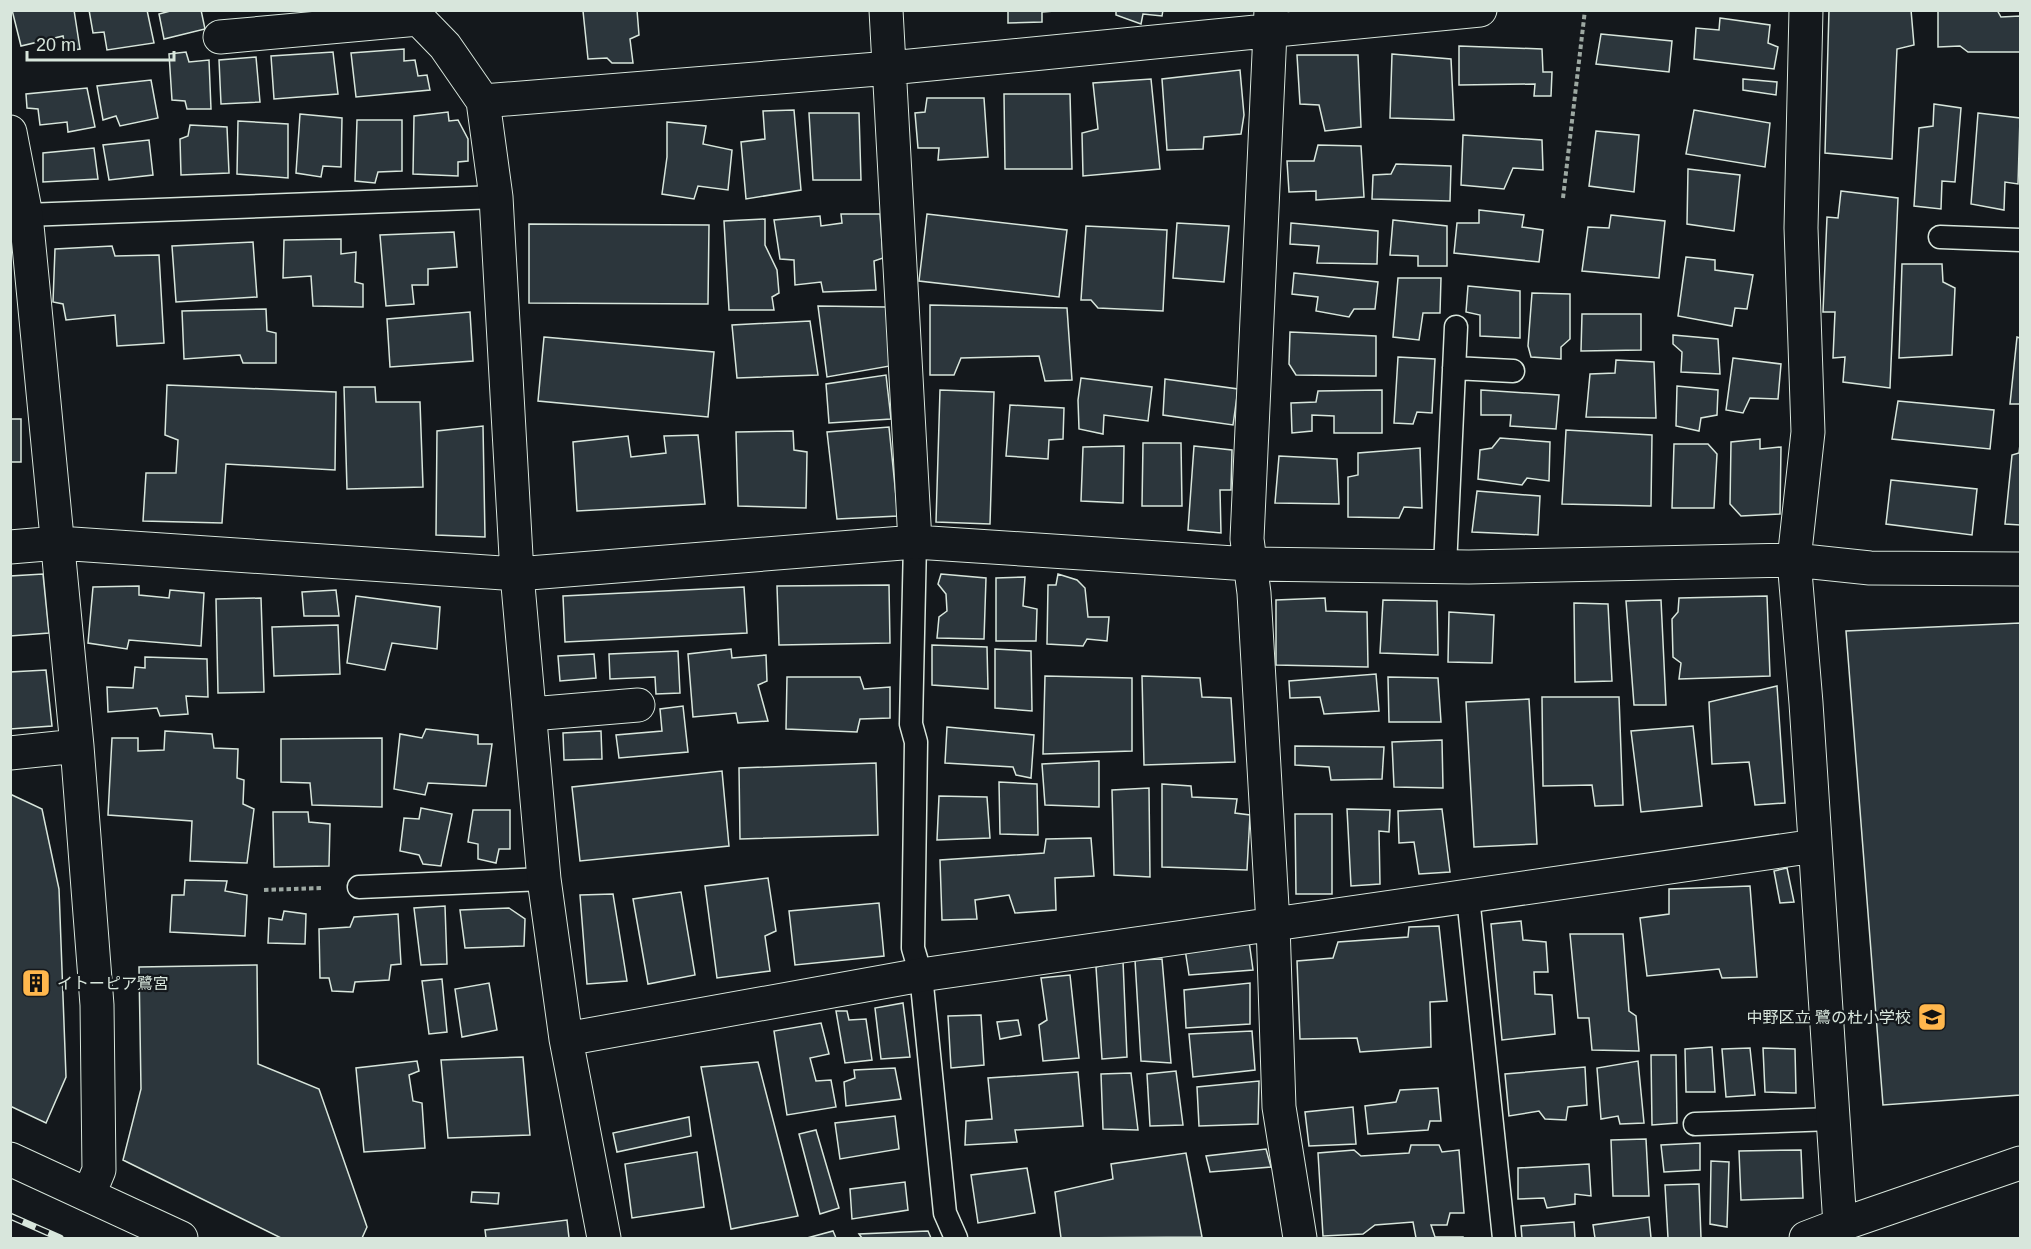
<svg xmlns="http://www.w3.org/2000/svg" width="2031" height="1249" font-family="Helvetica,'Noto Sans JP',sans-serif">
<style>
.building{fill:#2c363c;stroke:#d8e6dc;stroke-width:1.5}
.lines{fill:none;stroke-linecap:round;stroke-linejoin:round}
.lane-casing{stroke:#d8e6dc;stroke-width:25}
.street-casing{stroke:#d8e6dc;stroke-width:35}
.path{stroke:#9da8a2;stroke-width:4;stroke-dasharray:4.5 3;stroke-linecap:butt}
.lane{stroke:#14181c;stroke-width:22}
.street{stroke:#14181c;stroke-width:33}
.rail-casing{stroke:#d8e6dc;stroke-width:7}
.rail{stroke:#14181c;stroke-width:4.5;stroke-dasharray:14;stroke-linecap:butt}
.labels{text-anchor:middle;stroke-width:4.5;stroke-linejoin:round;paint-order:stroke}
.poi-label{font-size:16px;fill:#d8e6dc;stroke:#14181c;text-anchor:start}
</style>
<rect width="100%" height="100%" fill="#14181c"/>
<path class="building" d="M12,10H74L80,49L66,51L63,36L21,46Z
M89,10H147L154,43L107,50L104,32L93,33Z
M174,10H201L205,29L164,39L159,14Z
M637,10L639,35L630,39L633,63H612L607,58L588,59L583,11Z
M1008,10H1067L1042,12V22L1008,23Z
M1116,10H1163L1162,16L1143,14L1141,24L1116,15Z
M1829,10H1911L1914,45L1897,49L1892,159L1825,153Z
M1938,10H1997L2001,17L2020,16V52H1968L1960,46L1938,47Z
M1720,18L1770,25L1768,43L1778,47L1774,69L1694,59L1696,28L1719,30Z
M1601,34L1672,41L1669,72L1596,64Z
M1459,46L1542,49L1543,72H1552L1551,96H1534L1535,84L1459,85Z
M404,49V61L415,60L418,76L427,75L430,90L356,97L351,53Z
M186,52L189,62L209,60L211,109H187L185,101L172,100L169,54Z
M333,52L338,94L274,99L271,56Z
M1392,54L1451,59L1454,120L1390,118Z
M1297,55H1358L1361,127L1325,131L1319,105L1300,104Z
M256,57L260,102L221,104L219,60Z
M1240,70L1244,115L1241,134L1204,137L1203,149L1167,150L1162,79Z
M1151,79L1160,169L1083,176L1082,133L1098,129L1093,83Z
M1743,79L1777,82L1776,95L1743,90Z
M151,80L158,118L120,126L116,116L103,120L97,86Z
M87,88L95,127L68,132L67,122L40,125L38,109L27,108L26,94Z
M1004,94H1070L1072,169H1005Z
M927,98H984L988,157L938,160L939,148H918L915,113L925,112Z
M1934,104L1961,108L1955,182L1942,181L1941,209L1914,206L1919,128L1933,126Z
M794,110L801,190L746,199L741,142L765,139L763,111Z
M1694,110L1770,123L1765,167L1686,154Z
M448,112L449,121L458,120L468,139V161L458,162V176L413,174L414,116Z
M809,113H859L861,180H813Z
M1978,113L2020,118L2018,184L2005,182L2004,210L1971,204Z
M300,114L342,118L341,167L323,166L321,177L296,173Z
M357,120H402V171L378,172L375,183L355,181Z
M238,121L288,124V178L237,174Z
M667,122L706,126L703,144L732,150L728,190L698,186L694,199L662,194L667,157Z
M190,125L227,127L229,173L181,175L180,139L188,136Z
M1596,131L1639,135L1634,192L1589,186Z
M1463,135L1542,140L1543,170L1513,168L1504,189L1461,185Z
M149,140L153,175L109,180L103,145Z
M1318,145L1361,146L1364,197L1316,200V191L1289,192L1287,161H1314Z
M94,148L98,179L43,182V153Z
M1396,164L1451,166L1450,201L1372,199L1373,175L1391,174Z
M1688,169L1740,175L1734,231L1687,224Z
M1841,191L1898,198L1890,388L1843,382L1845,357L1833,358L1835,312H1823L1827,217L1838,218Z
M1479,210L1524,215L1522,227L1543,230L1539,262L1454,253L1457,223H1479Z
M841,214H880L883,258L874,261L876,290L823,292L821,282L795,285L794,260L780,259L774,220L820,216L821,226L842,223Z
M927,214L1067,230L1059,297L919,281Z
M1611,215L1665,221L1659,278L1582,271L1588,227L1609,228Z
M765,219V245L777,270L779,293L772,297L774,310H729L724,221Z
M1393,220L1447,226V266H1418V256L1390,255Z
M1177,223L1229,226L1224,282L1173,278Z
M1291,223L1378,231L1377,264L1317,263L1319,246L1290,244Z
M529,224L709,225L708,304L529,303Z
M1086,226L1167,230L1163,311L1098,308L1091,300H1081Z
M454,232L457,267L428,269V285H412L414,304L386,306L380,235Z
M341,239V254L356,252L355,282L363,284V307L313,306L311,276L283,278L284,240Z
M253,242L257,297L176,302L172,246Z
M112,246L115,256L159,255L164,343L117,346L115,315L66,320L63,304L53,302L55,249Z
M1686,257L1715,260V270L1753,275L1747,309L1735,308L1732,326L1678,316Z
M1902,264H1942L1943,282L1955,288L1952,355L1899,358Z
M1294,273L1378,282L1375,309H1354L1349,317L1316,311L1318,297L1292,294Z
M1398,278H1441L1440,313H1423L1419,340L1393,337Z
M1468,286L1520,291V338L1480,336V315L1466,312Z
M1532,293L1570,294V339L1561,347V359L1531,357L1528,346Z
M930,305L1067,308L1072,380L1045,381L1039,356L961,358L954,375H930Z
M818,306L886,307L890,366L827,377Z
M266,309L267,331L276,333V363H243L240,355L184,359L182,311Z
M470,312L473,361L390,367L387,319Z
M1582,314H1641V350L1581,351Z
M810,321L818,375L737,378L732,325Z
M1290,332L1376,336V376L1296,375L1289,364Z
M1673,335L1718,339L1720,374L1681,372L1682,352L1673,344Z
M544,337L714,352L708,417L538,401Z
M2017,337L2020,338V404H2010Z
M1398,357L1435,359L1432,413L1417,412L1413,424L1394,423Z
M1733,358L1781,364L1778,399L1750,398L1743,413L1726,410Z
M1616,360L1654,362L1656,418L1586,417L1590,374L1615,373Z
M886,375L891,419L829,423L826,384Z
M1081,378L1152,387L1148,421L1104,415L1103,434L1079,429L1078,400Z
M1165,379L1238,389L1233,425L1163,415Z
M167,385L336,392L335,470L226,464L222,523L143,521L146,473H176L178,440L165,435Z
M1677,386L1718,390L1717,415L1701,418L1699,431L1676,426Z
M344,387H375L376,402H420L423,487L347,489Z
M940,390L994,392L990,524L936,522Z
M1382,390V433H1334V416L1312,415V431L1292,433L1291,403L1316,402L1318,391Z
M1481,390L1559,395L1556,429L1510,426L1511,415H1481Z
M1898,401L1994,410L1990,449L1892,439Z
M1010,405L1064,408L1063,439L1049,440L1048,459L1006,456Z
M10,419H21V462H10Z
M483,426L485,537L436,535L437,431Z
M889,427L898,516L837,519L827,432Z
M1566,430L1652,435L1651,506L1562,504Z
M793,431L794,450L807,452L806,508L738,506L736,432Z
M698,435L705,504L577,511L573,442L628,436L631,457L666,453L664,436Z
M1500,438L1550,442L1549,481L1527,478L1522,485L1478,479L1480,450L1492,448Z
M1760,439V449L1781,447L1780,514L1741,516L1730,504L1731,442Z
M1143,443H1181L1182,506H1142Z
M1674,444H1708L1717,454L1714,508H1672Z
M2020,444V525L2005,524L2012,455L2019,453Z
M1124,446L1123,503L1081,501L1083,447Z
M1194,446L1232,450L1231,490H1220L1221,533L1188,530Z
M1420,448L1422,508L1404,507L1399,518L1348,517V477L1358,475V453Z
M1279,456L1337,459L1339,504L1275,503Z
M1891,480L1977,489L1972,535L1886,524Z
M1477,491L1540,496L1538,535L1472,532Z
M43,574L49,633L10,636V576Z
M941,574L986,578L984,639L937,638L939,617L947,611L946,594L938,584Z
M1058,574L1077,580L1085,588L1088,617H1109L1107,641L1087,639L1083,646L1047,644L1048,585H1056Z
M1025,577L1023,606L1037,609L1036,641H996V578Z
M889,585L890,643L779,645L777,586Z
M139,586V595L169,598L170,590L204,593L201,646L129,640L127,649L88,643L93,587Z
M744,587L747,633L565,642L563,596Z
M336,590L339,616H304L302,592Z
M356,596L440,607L437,649L392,643L385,670L347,663Z
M1767,596L1770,676L1679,679L1681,663L1673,657L1672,619L1678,612L1679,598Z
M261,598L264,692L218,693L216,599Z
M1325,598L1326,611L1367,612L1368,667L1276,665V600Z
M1383,600L1437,601L1438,655L1380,653Z
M1661,600L1666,705H1634L1626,601Z
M1574,603L1608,604L1612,681L1575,682Z
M1449,612L1494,615L1492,663L1448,662Z
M2020,623V1095L1883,1105L1846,631Z
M338,625L340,674L274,676L272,627Z
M932,645L987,647L988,689L932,685Z
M731,649L732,658L766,655L767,681L758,685L768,721L738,723L736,713L693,717L688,654Z
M995,649L1031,651L1032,711L995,708Z
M678,651L680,693L656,694L655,677L610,679L609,654Z
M594,654L596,678L560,681L558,656Z
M145,657L207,659L208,697L186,696L188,714L160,716L157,708L108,712L107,687L133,688L135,667L145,668Z
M46,670L52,726L10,729V672Z
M1376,674L1379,711L1324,714L1320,697L1290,698L1289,681Z
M1045,676L1132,678V751L1043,754Z
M1142,676L1200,678L1202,697L1231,698L1235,762L1144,765Z
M787,677H860L864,689L890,687V718L860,719L857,732L786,729Z
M1388,677L1438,678L1441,722H1389Z
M1777,686L1785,803L1755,805L1749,762L1712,764L1709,702Z
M1542,697H1619L1623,805L1595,806L1592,785L1543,786Z
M1529,699L1537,844L1474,847L1466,702Z
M683,706L688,752L619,758L616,735L662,731L660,709Z
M1693,726L1702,806L1641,812L1631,731Z
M947,727L1034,735L1031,778L1016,775L1013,767L945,763Z
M426,729L478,735V744H492L486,786L428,783L425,795L394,789L400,734L422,738Z
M165,731L212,734L214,748L238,749L237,778L244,780L243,804L254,809L247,863L190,861L192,821L108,815L112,738H138V751L164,750Z
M601,731L602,759L564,760L563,733Z
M382,738V807L312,805L310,783L281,782V739Z
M1442,740L1443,788L1394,787L1392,742Z
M1295,746L1384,747L1382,779L1331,780L1329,767L1295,765Z
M1099,761V807L1045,805L1042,764Z
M876,763L878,835L740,839L739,768Z
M722,771L729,846L580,861L572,787Z
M999,782L1037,784L1038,835L1000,834Z
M1162,784L1191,786L1192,797L1237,799L1235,813L1250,815L1247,870L1162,867Z
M1149,788L1150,877L1114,875L1112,790Z
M10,794L42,809L59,889L66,1077L46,1123L10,1106Z
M939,796L987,797L990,838L937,840Z
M421,808L452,814L441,866L423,864L419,855L400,851L404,818L419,819Z
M1347,809L1390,810L1389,832L1379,831L1380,884L1351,886Z
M1442,809L1450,872L1419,874L1414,842L1399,843L1398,811Z
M473,810H510V849H499L496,863L478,859V844L468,842Z
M273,812H308L309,822L330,824L329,866L274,867Z
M1295,814H1332V894H1296Z
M1091,838L1094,876L1055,878L1056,910L1015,913L1009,895L975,900L977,919L942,920L940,860L1044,853L1046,839Z
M1787,868L1794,902L1780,903L1774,871Z
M768,878L776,931L765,936L770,971L717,978L705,886Z
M185,880L227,881L225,891L247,895L245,936L170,932L172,895H184Z
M1750,886L1757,977L1722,978L1719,969L1647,976L1640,918L1669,914V889Z
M681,892L695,975L648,984L633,899Z
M613,894L627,981L587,984L580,895Z
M879,903L884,956L795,965L789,911Z
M445,906L447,964L421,965L414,908Z
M509,908L525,919L524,946L465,948L460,910Z
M284,911L306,914L305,944L268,943L269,918L282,920Z
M398,914L401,964L391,965L389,980L355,982L353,992L332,991L329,978H320L319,929L350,927L354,917Z
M1521,921L1523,940L1546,942L1548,972H1534L1535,994L1552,995L1555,1034L1502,1040L1491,924Z
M1439,926L1447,1001L1430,1002L1431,1047L1360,1052L1357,1038L1300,1039L1297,961L1333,958L1338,942L1408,937L1409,927Z
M1570,934H1623L1629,1011L1636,1016L1639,1051L1592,1050L1589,1018H1578Z
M1249,941L1253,970L1189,975L1185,949Z
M1162,959L1171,1063L1141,1061L1135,960Z
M1123,961L1127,1057L1102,1059L1096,967Z
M257,965L258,1064L319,1089L367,1227L362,1238H281L123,1160L141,1089L139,967Z
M1070,975L1079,1058L1043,1061L1039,1025L1047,1020L1041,978Z
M442,979L447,1032L429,1034L422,981Z
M489,983L497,1030L462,1037L455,989Z
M1250,983V1024L1186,1028L1184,990Z
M903,1003L910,1057L881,1059L875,1008Z
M836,1011H847L849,1020L866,1019L872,1060L845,1063Z
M981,1015L984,1065L951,1068L948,1016Z
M1018,1020L1021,1035L1000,1039L997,1022Z
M821,1023L829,1054L810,1058L816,1081L831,1080L836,1107L787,1115L774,1031Z
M1252,1031L1255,1070L1193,1077L1189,1034Z
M1712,1047L1715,1092H1686L1685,1049Z
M1750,1048L1755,1095L1726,1097L1722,1049Z
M1763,1048L1795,1049L1796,1093L1765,1092Z
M1651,1055H1676L1677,1123L1652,1125Z
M523,1057L530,1135L448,1138L441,1060Z
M417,1061L419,1071L409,1075L413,1101L422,1103L425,1148L364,1152L356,1068Z
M1638,1061L1644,1123L1620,1124L1618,1116L1601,1119L1597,1068Z
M758,1062L798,1216L731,1229L701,1067Z
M1585,1067L1587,1105L1568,1107L1566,1120L1545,1119L1539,1111L1509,1116L1505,1074Z
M895,1068L901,1099L846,1106L844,1082L855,1078L854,1070Z
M1176,1071L1183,1125L1150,1126L1147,1074Z
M1078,1072L1083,1126L1015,1130L1017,1142L965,1145L966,1121L992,1119L988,1078Z
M1131,1073L1138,1130L1103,1129L1101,1074Z
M1259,1081L1258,1124L1199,1126L1197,1087Z
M1438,1088L1441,1121H1430L1428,1130L1368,1134L1365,1106L1396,1102L1400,1090Z
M1353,1107L1356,1144L1309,1146L1305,1112Z
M895,1116L899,1149L840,1159L835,1123Z
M689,1117L691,1136L617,1152L613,1133Z
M816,1130L839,1208L820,1214L799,1134Z
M1646,1139L1649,1196H1613L1611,1140Z
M1700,1143V1170L1664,1172L1661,1145Z
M1411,1145H1439L1442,1152L1459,1150L1464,1213H1450L1447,1225H1431L1435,1237H1463V1238H1416L1413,1222L1375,1225L1363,1234L1323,1236L1318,1153L1354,1150L1361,1156L1409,1153Z
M1266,1149L1271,1167L1210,1172L1206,1156Z
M1801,1150L1803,1198L1741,1200L1739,1151Z
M697,1152L704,1207L632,1218L625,1164Z
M1186,1153L1202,1237L1061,1238L1055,1192L1113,1179L1111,1164Z
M1711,1161L1729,1162L1727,1227L1710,1224Z
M1589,1164L1591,1196L1575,1194V1204L1547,1208L1544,1198L1518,1199V1168Z
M1027,1168L1035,1213L978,1223L971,1175Z
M905,1182L908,1210L852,1219L850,1189Z
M1699,1184L1701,1238H1668L1665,1185Z
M472,1192L499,1193L498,1204L471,1202Z
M1649,1217L1651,1238H1595L1593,1225Z
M567,1220L569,1238H486L485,1230Z
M1574,1222L1575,1238H1522L1521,1226Z
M833,1231L836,1238H807Z
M928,1231L931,1238H862L859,1234Z"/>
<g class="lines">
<g class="lane-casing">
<path id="lane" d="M26,215L496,197
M1940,237L2020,240
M1454,368L1513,371
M915,542L911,724L916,742L913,948L921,975L945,1213L956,1238
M1445,567L1456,327
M359,887L544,879
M1468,897L1504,1238
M1695,1124L1832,1119"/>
</g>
<g class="street-casing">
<path id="street" d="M410,10L445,46L483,101L496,197L517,574L544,879L566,1039L604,1238
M886,10L915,542
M1271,10L1247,539L1254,593L1273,924L1279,1107L1300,1238
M1806,10L1801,228L1808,432L1794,560L1806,703L1840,1225
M220,37L418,19
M483,101L890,68L1480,10
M10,132L26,215L77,746L97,1005L99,1170L89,1194
M10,547L58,543L517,574L915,542L1249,564L1469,567L1794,560L1870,568L2020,569
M531,714L638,705
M10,753L77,746
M566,1039L921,975L1815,846
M10,1159L181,1238
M1806,1238L1840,1225L2020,1163"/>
</g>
<path class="path" d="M1563,198L1585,10
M264,890L323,888"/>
<use href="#lane" class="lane"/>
<use href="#street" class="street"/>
<g class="rail-casing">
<path id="rail" d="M10,1216L60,1238"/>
</g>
<use href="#rail" class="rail"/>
</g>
<defs>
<g id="building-square" transform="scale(1.5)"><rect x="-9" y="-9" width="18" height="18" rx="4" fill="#ffb74d" stroke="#14181c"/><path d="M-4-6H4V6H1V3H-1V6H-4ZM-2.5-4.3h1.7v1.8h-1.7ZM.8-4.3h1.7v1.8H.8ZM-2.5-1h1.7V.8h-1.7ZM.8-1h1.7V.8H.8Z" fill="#111"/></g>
<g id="school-square" transform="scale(1.5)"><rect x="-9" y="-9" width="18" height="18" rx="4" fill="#ffb74d" stroke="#14181c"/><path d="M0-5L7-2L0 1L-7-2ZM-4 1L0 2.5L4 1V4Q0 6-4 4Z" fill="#111"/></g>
</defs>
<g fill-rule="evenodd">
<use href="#building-square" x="36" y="983"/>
<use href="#school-square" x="1932" y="1017"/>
</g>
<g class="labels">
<g class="poi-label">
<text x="57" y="989">イトーピア鷺宮</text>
<text x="1911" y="1023" text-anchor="end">中野区立 鷺の杜小学校</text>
</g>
</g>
<rect width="2031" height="1249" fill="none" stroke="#d8e6dc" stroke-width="24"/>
<path d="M27 51v9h147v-9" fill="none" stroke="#d8e6dc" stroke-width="3"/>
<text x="36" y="51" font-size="18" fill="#d8e6dc" stroke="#14181c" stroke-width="4.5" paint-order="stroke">20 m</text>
</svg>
